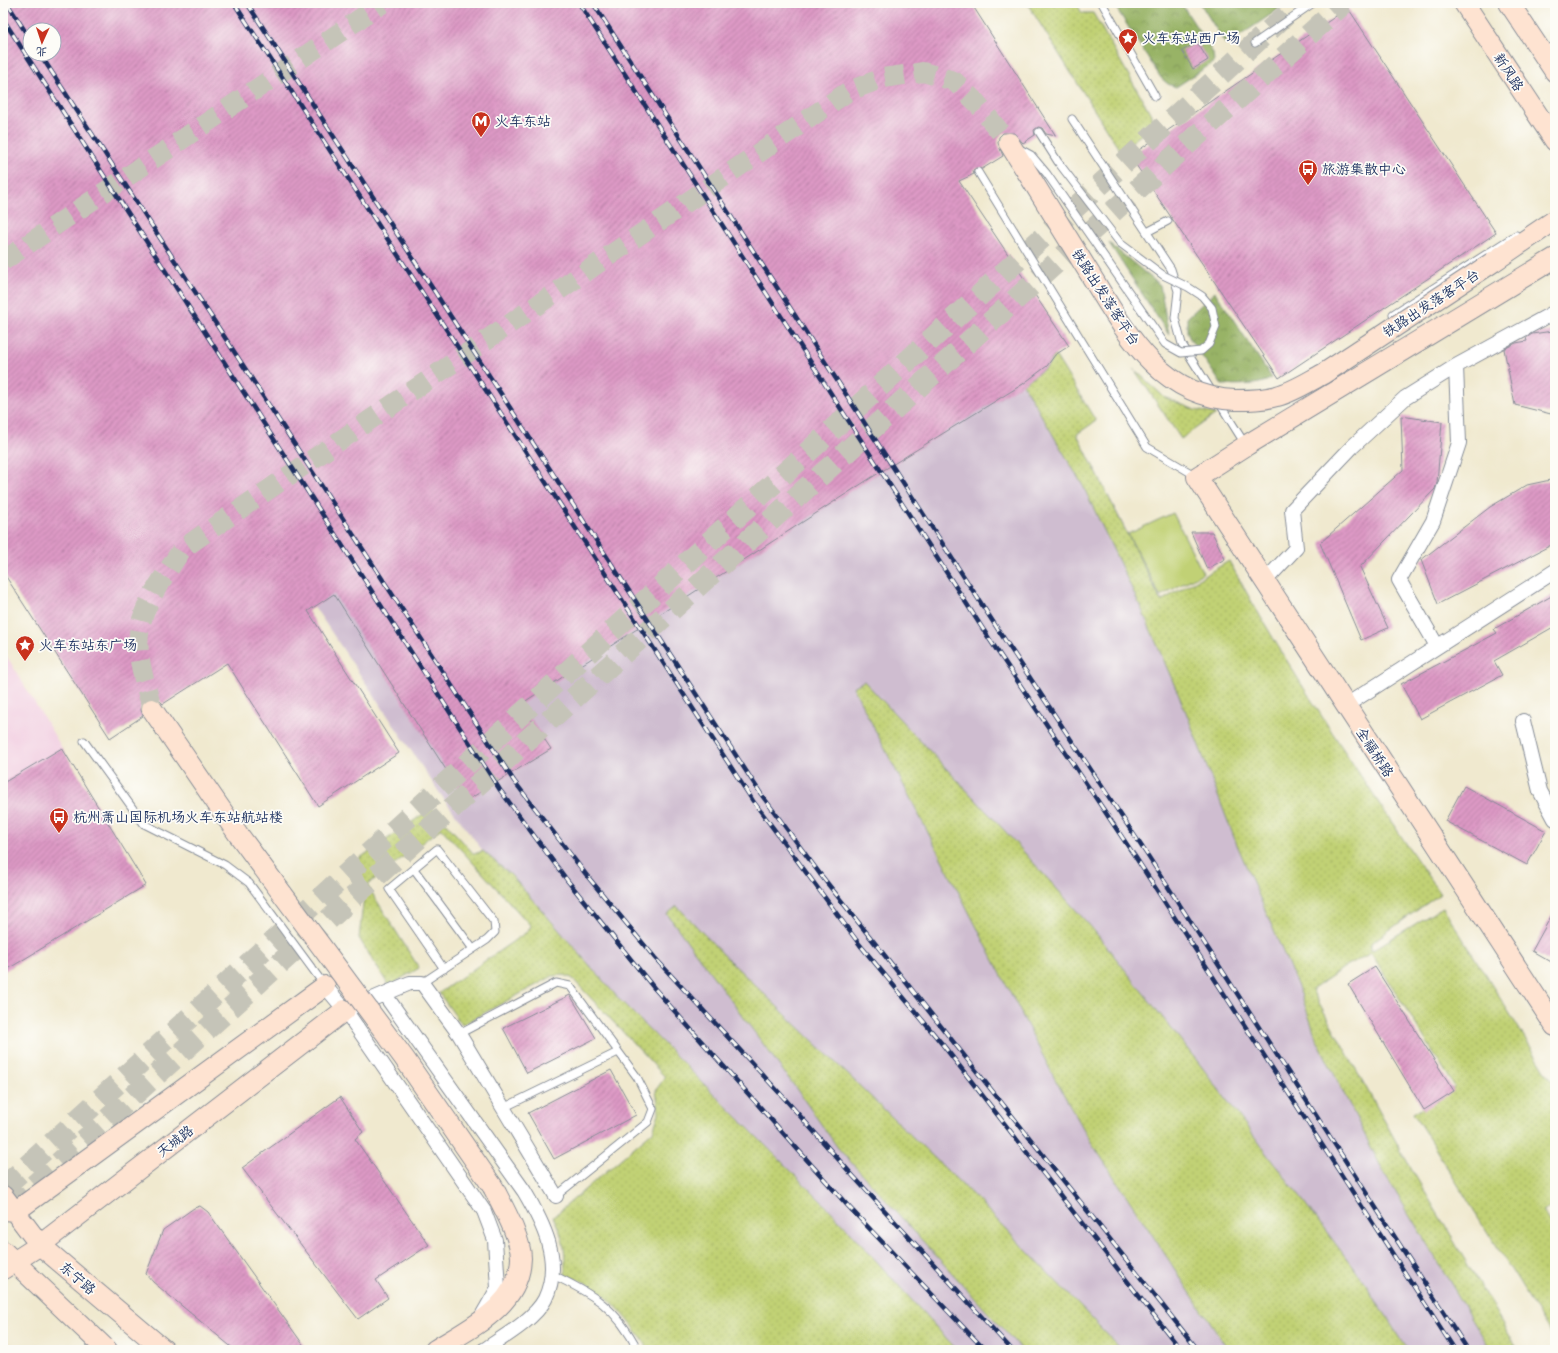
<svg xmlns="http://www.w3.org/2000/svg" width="1558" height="1353" font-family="Delius,'LXGW WenKai TC',sans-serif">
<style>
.built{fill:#f2cfe2}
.railway{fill:#cfbdd0;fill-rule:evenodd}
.grass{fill:url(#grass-dots);stroke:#6e8069}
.forest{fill:url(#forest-crowns);stroke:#5a7162}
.park{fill:#c1d174;stroke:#6e8069}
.building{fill:url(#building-hatch);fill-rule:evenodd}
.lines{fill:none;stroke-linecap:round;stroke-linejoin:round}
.secondary-tunnel{stroke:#c5c4b8;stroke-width:20;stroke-dasharray:20 10;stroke-linecap:butt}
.primary-tunnel{stroke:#c5c4b8;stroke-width:22;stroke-dasharray:22 11;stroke-linecap:butt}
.lane-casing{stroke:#868c96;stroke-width:9}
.street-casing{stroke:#868c96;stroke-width:16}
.secondary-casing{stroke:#868c96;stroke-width:22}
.lane{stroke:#fff;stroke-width:7}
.street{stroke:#fff;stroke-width:14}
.secondary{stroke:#fee3d1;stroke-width:20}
.rail-casing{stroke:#1b2f5e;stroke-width:4.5}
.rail{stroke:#fdfcf7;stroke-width:3;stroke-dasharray:9;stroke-linecap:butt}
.lane-bridge-casing{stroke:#868c96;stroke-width:9;stroke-linecap:butt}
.secondary-bridge-casing{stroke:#868c96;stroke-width:22;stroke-linecap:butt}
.lane-bridge{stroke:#fff;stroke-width:7}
.secondary-bridge{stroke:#fee3d1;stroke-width:20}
.labels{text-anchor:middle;stroke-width:3.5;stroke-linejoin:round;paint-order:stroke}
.poi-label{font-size:14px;fill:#1b2f5e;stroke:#fdfcf7;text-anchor:start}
.street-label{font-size:14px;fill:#1b2f5e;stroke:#fdfcf7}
</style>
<defs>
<pattern id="grass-dots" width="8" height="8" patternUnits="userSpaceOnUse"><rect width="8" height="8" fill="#c1d174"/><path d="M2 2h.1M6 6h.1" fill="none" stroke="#a5b467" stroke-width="1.8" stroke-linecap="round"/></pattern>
<pattern id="forest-crowns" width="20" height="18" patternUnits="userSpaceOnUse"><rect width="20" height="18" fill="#98b366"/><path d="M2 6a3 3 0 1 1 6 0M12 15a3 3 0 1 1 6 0" fill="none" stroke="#7b9257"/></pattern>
<pattern id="building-hatch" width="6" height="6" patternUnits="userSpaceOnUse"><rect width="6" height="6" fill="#dd99c5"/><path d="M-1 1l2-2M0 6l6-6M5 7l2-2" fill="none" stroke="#b27da3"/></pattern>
</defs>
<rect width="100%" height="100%" fill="#fdfcf7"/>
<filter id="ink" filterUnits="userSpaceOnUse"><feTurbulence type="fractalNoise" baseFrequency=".025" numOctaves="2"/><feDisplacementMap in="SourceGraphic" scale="8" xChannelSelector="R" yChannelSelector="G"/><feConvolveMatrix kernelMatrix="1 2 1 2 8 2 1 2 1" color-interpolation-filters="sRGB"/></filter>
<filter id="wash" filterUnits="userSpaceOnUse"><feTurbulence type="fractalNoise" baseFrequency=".012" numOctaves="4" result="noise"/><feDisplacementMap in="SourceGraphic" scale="16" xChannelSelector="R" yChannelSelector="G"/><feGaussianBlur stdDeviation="0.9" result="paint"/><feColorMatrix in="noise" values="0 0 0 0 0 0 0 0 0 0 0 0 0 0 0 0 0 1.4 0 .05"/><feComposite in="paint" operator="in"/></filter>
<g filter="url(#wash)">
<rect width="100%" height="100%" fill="#f0e9cf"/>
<path class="built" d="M3,650L62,748L3,785Z"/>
<path class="railway" d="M3,3H813L1047,366L1077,434L1160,596L1312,990L1409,1165L1517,1350H931L483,851L441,795L3,144ZM30,30H54V54H30Z"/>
<path class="grass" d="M1027,3H1076L1082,13H1093L1156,123L1120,151Z
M1055,355L1096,421L1077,434L1161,601L1229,561C1292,677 1367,785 1440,894L1371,943V951L1443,907L1555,1086V1204L1543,1211L1555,1230V1340L1413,1113L1455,1087L1371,953L1346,966L1312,990L1409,1165L1518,1350H1491L1383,1171L1317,1040L1301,994L1235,840L1186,712L1142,610L1083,486L1023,384L1047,367Z
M1134,369L1164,397L1195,410L1216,414L1181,439Z
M864,681L1004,830L1092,928L1201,1066L1366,1284L1408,1350H1228L1091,1142L1056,1081L853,687Z
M432,808L474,854L483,851L511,875L619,999L831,1211L957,1350H647L646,1345C631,1322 613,1299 588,1284C581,1280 573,1278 565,1275C565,1251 565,1239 553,1217L653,1131L659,1113L656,1090L665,1077L572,978L563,975L553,976L462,1025L439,993L528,931L531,926L441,828L367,885L419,968L389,986L359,938L364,895L347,867Z
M677,906L729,960L976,1198L1122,1350H1022L838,1148L795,1087L667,914Z"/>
<path class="forest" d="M1113,3H1181L1213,53L1214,62L1176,87L1168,84L1161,78Z
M1200,3H1288L1226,45Z
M1109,243L1160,285L1169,335Z
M1215,292L1272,378C1258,387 1238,384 1222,385L1190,339L1187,332V318Z"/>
<path class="park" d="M1173,513L1203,573L1160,596L1128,534Z"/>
<g id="blocks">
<path class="building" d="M3,3H971L1056,136L1046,134L1042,128L1038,127L1034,130L1035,135L1023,143L1014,133H1003L999,137L998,143L1003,156L982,169L976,168L973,170L974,174L959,181L1069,346L1055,355L1047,366L1023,384L866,481L521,704L551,749L466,801L334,594L308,611L399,753L318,806L227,663L163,704L157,698L146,699L142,704L141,710L143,716L110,738L3,572ZM30,30H54V54H30Z
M1348,8L1496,233L1279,378L1130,156Z
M1197,42L1208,60L1193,69L1182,51Z
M1553,331L1555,345V415L1515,405L1504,349L1516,343L1527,341L1526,338L1532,334Z
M1401,416L1442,422L1437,483L1435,489L1360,567L1388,628L1361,640L1320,543L1403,470Z
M1555,479V543L1438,604L1421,560L1490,507L1527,485Z
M1191,532H1212L1225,559L1207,569Z
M1555,594V626L1494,661L1502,675L1420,719L1401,684L1497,633L1494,629Z
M62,748L146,885L3,972V783Z
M1464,786L1546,831L1527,865L1445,821Z
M1555,909V964L1532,951Z
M1375,967L1454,1091L1424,1110L1348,984Z
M570,995L596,1038L527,1073L503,1028Z
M611,1070L636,1115L554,1159L528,1113Z
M340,1097L363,1132L355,1139L429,1245L376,1280L388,1298L358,1319L242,1168Z
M200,1206L208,1212L307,1350H235L153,1282L146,1274L163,1230L194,1208Z"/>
</g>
</g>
<g filter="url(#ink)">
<use href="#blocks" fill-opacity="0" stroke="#868c96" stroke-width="1"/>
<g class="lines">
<path class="secondary-tunnel" d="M3,261L383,3
M152,709C146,685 136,658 139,633C143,602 166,575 182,549L849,91L883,78L923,72L954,81L976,102L1009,143"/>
<path class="primary-tunnel" d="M3,1188L1299,3
M10,1207L1344,3"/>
<g class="lane-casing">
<path id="lane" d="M1102,3L1155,96
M1255,43L1313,3
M1544,52L1555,45
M1072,119L1171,269L1178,291L1175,318L1182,344L1245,444
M1039,132L1058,162L1120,243
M978,172L1147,447L1196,476
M1147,232L1168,221
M1393,314L1516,235
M84,741L144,824L225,865L249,883L325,986
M414,869L473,949
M422,983L487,940L495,932L494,922L437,849L389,889L444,969
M459,1034L556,983L570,986L637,1077L653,1109L648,1122L556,1196
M503,1108L618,1052
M551,1274C593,1294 616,1307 638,1350"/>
</g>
<g class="street-casing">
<path id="street" d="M1265,581L1296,548L1292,510L1352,447L1405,398L1456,366L1555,312
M1437,646L1399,580L1433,521L1459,443L1456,366
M1345,706L1555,571
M1523,721L1540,791L1555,819
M325,986L345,1010L484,1211L495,1240L498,1288L483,1314
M385,995L524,1191C543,1223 563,1261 545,1299C535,1319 502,1338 484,1350
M356,1006L410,983H422L459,1034L556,1196"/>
</g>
<g class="secondary-casing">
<path id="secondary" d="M1464,3L1555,141
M1509,3L1555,72
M1555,258L1247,445L1197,477L1555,1026
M1493,262L1555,220
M3,1196L40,1245L164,1350
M3,1210L16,1211L325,986
M3,1251L107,1350
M3,1269L40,1245L345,1010
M435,1350C470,1328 520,1306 521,1258C521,1238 502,1205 493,1187"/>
</g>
<use href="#lane" class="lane"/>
<use href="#street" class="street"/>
<use href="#secondary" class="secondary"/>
<g class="rail-casing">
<path id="rail" d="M7,3L30,39
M234,3L753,801L860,945L943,1045L1181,1350
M247,3L761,794L820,874L1198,1350
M579,3L990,640L1138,861L1455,1350
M593,3L999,631L1148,856L1468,1350
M3,19L500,790L567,880L654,988L848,1206L985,1350
M40,54L514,781L588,877L655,958L785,1099L854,1177L1012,1350"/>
</g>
<use href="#rail" class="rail"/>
<g class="lane-bridge-casing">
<path id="lane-bridge" d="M1018,148L1031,155L1047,174L1165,344L1181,353L1201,351L1209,344L1216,327L1212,308L1202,296L1188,287L1163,275L1120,243"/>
</g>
<g class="secondary-bridge-casing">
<path id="secondary-bridge" d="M1009,143C1036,187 1063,230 1090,274C1125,331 1159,397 1235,400C1249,400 1263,400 1277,396C1293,392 1308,382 1323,374L1493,262
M152,709L238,834L404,1058L493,1187"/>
</g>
<use href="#lane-bridge" class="lane-bridge"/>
<use href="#secondary-bridge" class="secondary-bridge"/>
</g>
</g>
<defs>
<g id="sight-pin" transform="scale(1)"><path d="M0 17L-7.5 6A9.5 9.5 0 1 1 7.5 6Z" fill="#c8321e" stroke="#fdfcf7"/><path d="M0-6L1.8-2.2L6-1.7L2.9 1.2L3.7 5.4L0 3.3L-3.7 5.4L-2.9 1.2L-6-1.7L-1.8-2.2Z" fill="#fff"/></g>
<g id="metro-pin" transform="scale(1)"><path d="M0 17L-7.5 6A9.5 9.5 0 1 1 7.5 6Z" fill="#c8321e" stroke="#fdfcf7"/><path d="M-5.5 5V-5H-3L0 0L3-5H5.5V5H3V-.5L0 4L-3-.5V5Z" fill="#fff"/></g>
<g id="bus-pin" transform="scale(1)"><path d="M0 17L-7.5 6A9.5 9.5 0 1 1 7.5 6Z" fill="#c8321e" stroke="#fdfcf7"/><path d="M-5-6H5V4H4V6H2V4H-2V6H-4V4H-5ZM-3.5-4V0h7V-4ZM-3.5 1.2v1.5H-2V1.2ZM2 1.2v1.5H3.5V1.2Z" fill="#fff"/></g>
</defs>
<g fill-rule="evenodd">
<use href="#sight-pin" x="1128" y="38"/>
<use href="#metro-pin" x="481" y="121"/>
<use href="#bus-pin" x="1308" y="169"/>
<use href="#sight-pin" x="25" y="645"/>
<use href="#bus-pin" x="59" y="817"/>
</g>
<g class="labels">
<g class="poi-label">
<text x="1142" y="43">火车东站西广场</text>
<text x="495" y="126">火车东站</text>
<text x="1322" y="174">旅游集散中心</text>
<text x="39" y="650">火车东站东广场</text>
<text x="73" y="822">杭州萧山国际机场火车东站航站楼</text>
</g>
<g class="street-label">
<text transform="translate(1509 72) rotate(57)" y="5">新风路</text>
<text transform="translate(1106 297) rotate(57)" y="5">铁路出发落客平台</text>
<text transform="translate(1431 303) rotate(-33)" y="5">铁路出发落客平台</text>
<text transform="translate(1375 752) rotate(57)" y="5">全福桥路</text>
<text transform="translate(175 1141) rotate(-38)" y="5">天城路</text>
<text transform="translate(78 1278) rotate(41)" y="5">东宁路</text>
</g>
</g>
<rect width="1558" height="1353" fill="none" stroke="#fdfcf7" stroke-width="16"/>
<g transform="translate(42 42) rotate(183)"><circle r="19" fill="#fdfcf7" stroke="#a3aaba"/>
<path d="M0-3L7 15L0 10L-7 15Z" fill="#c8321e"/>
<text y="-6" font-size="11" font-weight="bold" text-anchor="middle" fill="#1b2f5e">北</text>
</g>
</svg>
